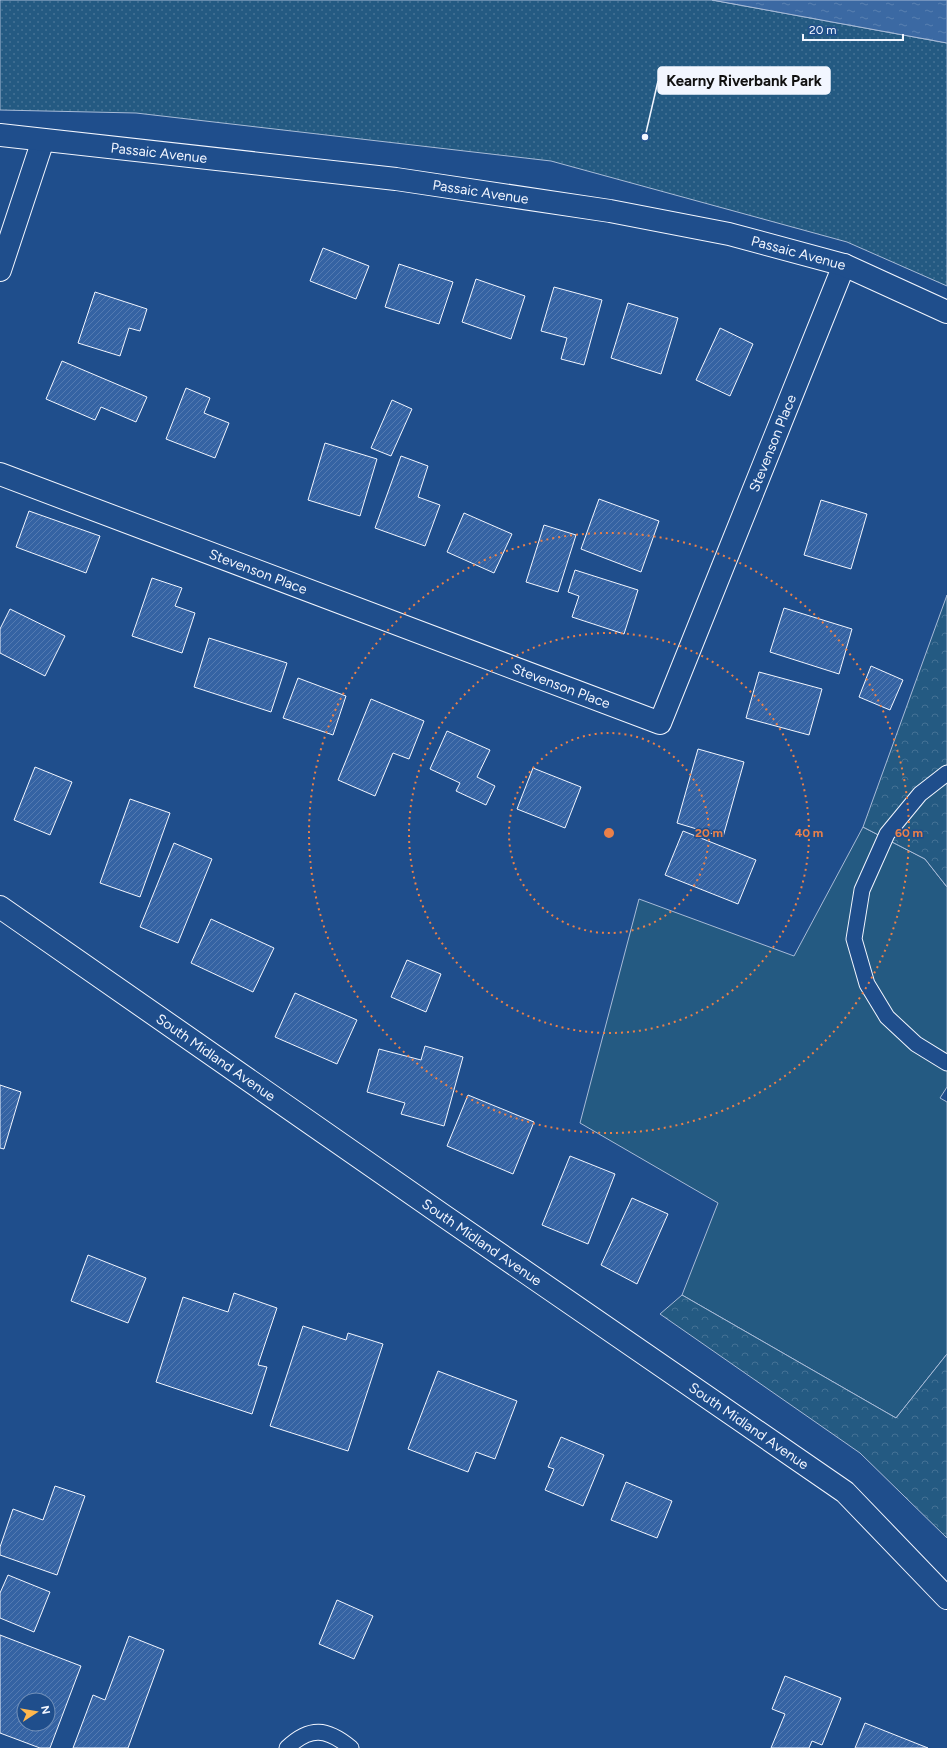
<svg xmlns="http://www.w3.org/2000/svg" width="947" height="1748" font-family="Figtree,sans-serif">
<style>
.green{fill:#245a82;stroke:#a8bbd7}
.forest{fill:url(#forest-crowns);stroke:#a8bbd7}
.park{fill:url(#park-dots);stroke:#a8bbd7}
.water{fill:url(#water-ripples);stroke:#a8bbd7}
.building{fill:url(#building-hatch);stroke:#f2f6ff;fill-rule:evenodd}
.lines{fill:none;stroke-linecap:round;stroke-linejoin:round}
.lane-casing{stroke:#f2f6ff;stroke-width:17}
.street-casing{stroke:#f2f6ff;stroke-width:24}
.secondary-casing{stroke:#f2f6ff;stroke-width:24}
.lane{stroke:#1f4e8c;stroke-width:15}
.street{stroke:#1f4e8c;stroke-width:22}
.secondary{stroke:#1f4e8c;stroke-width:22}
.ring{fill:none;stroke:#ea8049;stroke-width:2;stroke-dasharray:2 4}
.labels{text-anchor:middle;stroke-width:3;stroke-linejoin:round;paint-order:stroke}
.street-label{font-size:14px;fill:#f2f6ff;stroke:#1f4e8c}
.centre{fill:#ea8049;stroke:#1f4e8c;stroke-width:2}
.ring-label{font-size:12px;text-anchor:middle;font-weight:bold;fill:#ea8049;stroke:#1f4e8c;stroke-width:3;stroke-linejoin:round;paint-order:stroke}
.leader{fill:none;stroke:#f2f6ff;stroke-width:1.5}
.callout-dot{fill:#f2f6ff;stroke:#1f4e8c;stroke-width:1.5}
.callout{fill:#f2f6ff;stroke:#f2f6ff;stroke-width:1.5}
.callout-label{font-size:15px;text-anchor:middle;font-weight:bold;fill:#111}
</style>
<defs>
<pattern id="forest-crowns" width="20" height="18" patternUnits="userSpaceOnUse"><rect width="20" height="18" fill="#245a82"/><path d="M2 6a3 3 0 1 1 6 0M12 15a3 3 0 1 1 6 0" fill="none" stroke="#447295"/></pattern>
<pattern id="park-dots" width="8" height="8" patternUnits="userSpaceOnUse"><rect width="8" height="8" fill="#245a82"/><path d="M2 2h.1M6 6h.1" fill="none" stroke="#447295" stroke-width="1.8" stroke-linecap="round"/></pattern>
<pattern id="water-ripples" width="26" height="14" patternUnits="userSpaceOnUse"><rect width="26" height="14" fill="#3b69a3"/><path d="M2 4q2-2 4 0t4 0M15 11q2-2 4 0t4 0" fill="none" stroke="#587fb1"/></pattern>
<pattern id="building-hatch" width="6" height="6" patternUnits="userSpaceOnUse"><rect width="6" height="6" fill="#3563a3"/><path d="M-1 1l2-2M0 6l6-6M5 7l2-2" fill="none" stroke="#537ab1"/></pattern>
</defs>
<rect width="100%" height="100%" fill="#1f4e8c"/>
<path class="green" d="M863,827L925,859L947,887V1087L940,1098L947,1102V1354L896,1418L682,1295L718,1203L580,1123L639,899L794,956Z"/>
<path class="forest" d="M947,595V887L925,859L863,827Z
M682,1295L896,1418L947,1354V1538L860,1453L660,1314Z"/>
<path class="park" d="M0,0H712L947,43V286L847,242L551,161L136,113L0,110Z"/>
<path class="water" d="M712,0H947V43Z"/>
<path class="building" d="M323,248L369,266L356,299L310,281Z
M399,264L453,282L439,324L385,307Z
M476,279L525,296L511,339L462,322Z
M554,287L602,300L584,365L561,359L567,338L541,331Z
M95,292L147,309L140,331L129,328L120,356L78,343Z
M628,303L678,318L661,374L611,358Z
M720,328L753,344L730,396L696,380Z
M62,361L147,397L136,422L101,407L95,420L46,399Z
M186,388L210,398L204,413L229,423L215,458L166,439Z
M392,400L412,409L391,456L371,448Z
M325,443L377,459L360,516L308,500Z
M401,456L428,466L418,497L440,505L425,546L375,528Z
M599,499L659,521L641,572L581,549Z
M821,500L867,514L851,569L804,555Z
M29,511L100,536L86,573L16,547Z
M464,513L512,534L494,573L447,552Z
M544,525L576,535L558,592L526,582Z
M575,570L638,590L624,634L572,617L579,596L568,592Z
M152,578L182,588L175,606L195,613L182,653L132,636Z
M784,608L852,629L839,674L770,652Z
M10,609L65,636L45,676L0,653V629Z
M209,638L287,663L271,712L194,687Z
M871,666L903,680L890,710L859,697Z
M759,672L822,689L809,735L746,718Z
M298,678L346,696L333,735L283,718Z
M371,699L424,721L409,759L393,753L375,796L338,780Z
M447,731L490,750L477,777L495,786L486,805L456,791L460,783L430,769Z
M698,749L744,762L723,837L677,823Z
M35,767L72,782L50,835L14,820Z
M533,768L581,787L565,828L517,809Z
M130,799L170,813L140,897L100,883Z
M683,831L756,860L738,904L665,875Z
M174,843L212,859L178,943L140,927Z
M211,919L274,948L253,992L191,963Z
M407,960L441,974L426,1012L391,997Z
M295,993L357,1020L337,1064L275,1037Z
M425,1046L463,1057L444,1126L401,1114L405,1103L367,1092L379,1049L421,1060Z
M0,1085L21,1092L4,1149L0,1148Z
M468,1095L534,1122L513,1174L447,1146Z
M570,1156L615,1174L588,1244L542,1225Z
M632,1198L668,1214L637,1284L601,1265Z
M88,1255L146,1278L128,1323L71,1301Z
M234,1293L277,1308L258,1365L267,1367L252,1414L156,1382L183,1297L228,1312Z
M303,1326L346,1340L348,1333L383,1344L348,1451L270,1426Z
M438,1371L517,1401L495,1459L476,1452L468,1472L408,1449Z
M561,1437L604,1455L583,1506L545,1490L554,1469L548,1467Z
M626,1482L672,1501L657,1538L611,1520Z
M55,1486L85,1496L57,1575L0,1555V1547L13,1509L43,1520Z
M8,1575L50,1592L34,1632L0,1618V1593Z
M337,1600L373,1616L354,1659L319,1644Z
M0,1635L81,1666L50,1748H40L0,1733ZM24,1700H48V1724H24Z
M129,1636L164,1650L128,1748H73L93,1695L105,1700Z
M785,1676L841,1698L822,1745L812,1741L809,1748H771L785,1714L772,1709Z
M865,1723L928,1748H855Z"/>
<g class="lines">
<g class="lane-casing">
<path id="lane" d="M947,773L920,794L887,834L862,890L854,939L867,984L887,1017L916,1044L947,1063
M287,1748C310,1726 327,1728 351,1748"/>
</g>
<g class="street-casing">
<g id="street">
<path d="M0,270L43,140"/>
<path id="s1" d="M0,474L660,723L844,265"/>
<path id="s2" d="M0,907L444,1216L845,1492L947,1598"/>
</g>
</g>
<g class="secondary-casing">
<g id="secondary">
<path id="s3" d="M0,135L396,179L610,211L729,234L844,265L947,312"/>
</g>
</g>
<use href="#lane" class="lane"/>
<use href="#street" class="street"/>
<use href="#secondary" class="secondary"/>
</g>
<g class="ring">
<circle cx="609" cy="833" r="100"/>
<circle cx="609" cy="833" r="200"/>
<circle cx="609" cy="833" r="300"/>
</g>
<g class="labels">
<g class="street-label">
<text dy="5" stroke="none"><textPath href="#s3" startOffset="160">Passaic Avenue</textPath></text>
<text dy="5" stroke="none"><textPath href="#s3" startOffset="484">Passaic Avenue</textPath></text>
<text dy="5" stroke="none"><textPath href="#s3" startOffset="808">Passaic Avenue</textPath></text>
<text dy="5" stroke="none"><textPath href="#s1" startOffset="1007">Stevenson Place</textPath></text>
<text dy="5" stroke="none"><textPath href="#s1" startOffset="276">Stevenson Place</textPath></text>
<text dy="5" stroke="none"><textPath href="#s1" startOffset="600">Stevenson Place</textPath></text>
<text dy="5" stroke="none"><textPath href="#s2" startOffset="263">South Midland Avenue</textPath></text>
<text dy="5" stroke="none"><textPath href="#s2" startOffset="587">South Midland Avenue</textPath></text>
<text dy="5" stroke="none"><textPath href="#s2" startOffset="911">South Midland Avenue</textPath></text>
</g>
</g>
<circle cx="609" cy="833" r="6" class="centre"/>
<g class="ring-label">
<text x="709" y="837">20 m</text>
<text x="809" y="837">40 m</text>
<text x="909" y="837">60 m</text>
</g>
<path class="leader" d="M645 137L658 81"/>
<circle class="callout-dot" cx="645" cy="137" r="4"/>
<rect class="callout" x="658" y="67" width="172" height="27" rx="4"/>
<g class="callout-label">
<text x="744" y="86">Kearny Riverbank Park</text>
</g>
<g transform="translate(36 1712) rotate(78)"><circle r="19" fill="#1f4e8c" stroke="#7391ba"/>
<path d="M0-3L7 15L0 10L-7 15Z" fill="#ffb74d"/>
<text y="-6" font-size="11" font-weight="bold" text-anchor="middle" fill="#f2f6ff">N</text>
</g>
<path d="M803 34v6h100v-6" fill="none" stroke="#f2f6ff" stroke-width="2"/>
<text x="809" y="34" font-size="12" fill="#f2f6ff" stroke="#1f4e8c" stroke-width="3" paint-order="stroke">20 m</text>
</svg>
